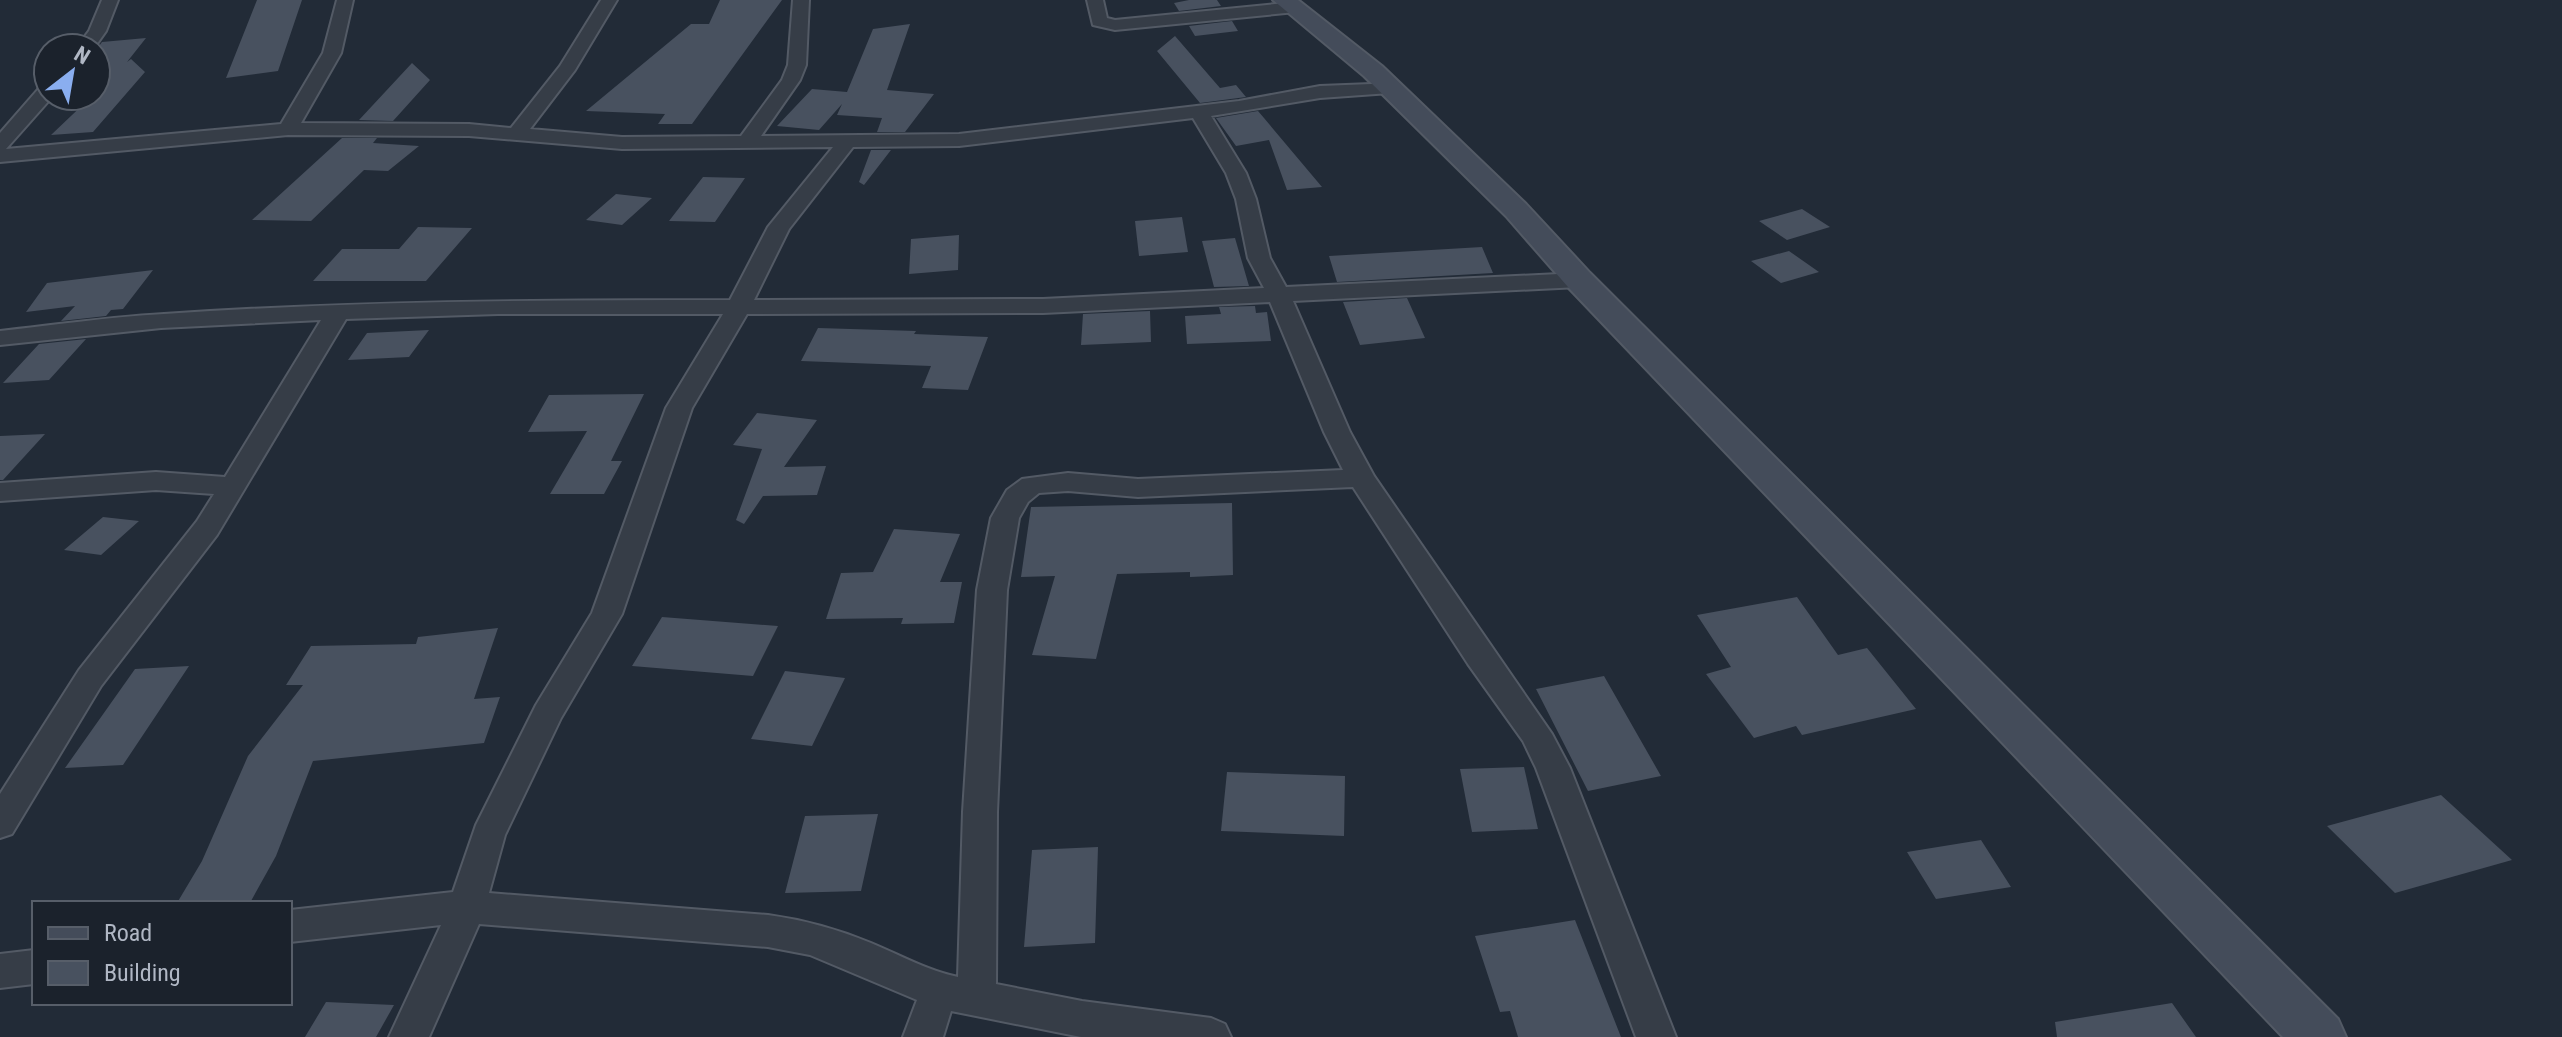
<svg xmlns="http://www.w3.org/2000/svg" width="2562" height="1037" font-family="'Roboto Condensed',sans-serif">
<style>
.building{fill:#48515f}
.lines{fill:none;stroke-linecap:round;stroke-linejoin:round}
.street-casing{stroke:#535a65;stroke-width:4}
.secondary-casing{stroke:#535a65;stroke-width:4}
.street{fill:#363d47;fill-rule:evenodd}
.secondary{fill:#444c5a;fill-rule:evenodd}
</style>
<rect width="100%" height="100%" fill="#222b37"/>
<path class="building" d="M257,0H302L278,71L226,78Z
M720,0H782L692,124H658L665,114L586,111L691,24H709Z
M1189,0H1217L1221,6L1179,11L1174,3Z
M1232,21L1238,31L1195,36L1189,26Z
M910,24L887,90L934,94L905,132H877L882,118L837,115L842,104L819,130L777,126L812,89L847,92L873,29Z
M1175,36L1220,88L1236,85L1246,97L1200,103L1157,51Z
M146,38L127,62L131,59L145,72L93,132L51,135L92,96H96V50L102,42Z
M412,63L430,80L393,121L359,120Z
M1258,111L1264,118L1322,187L1287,190L1269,140L1236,146L1216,118Z
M342,138H377L373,143L419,146L388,171L364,170L311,221L252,220Z
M871,150H891L864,185L859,182Z
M703,177L745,178L715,222L669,221Z
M616,194L652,198L622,225L586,220Z
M1802,209L1830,227L1787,240L1759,221Z
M1182,217L1188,252L1139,256L1135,221Z
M418,227L472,228L426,281H313L342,249H399Z
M959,235L958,270L909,274L911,239Z
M1235,238L1249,286L1214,287L1202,241Z
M1482,247L1493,273L1337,282L1329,256Z
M1789,251L1819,272L1781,283L1751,261Z
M153,270L123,309L111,310L106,316L61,321L75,306L26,312L47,283Z
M1407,298L1425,338L1360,345L1343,302Z
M1255,306L1256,313L1267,312L1271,341L1187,344L1185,316L1221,314L1219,307Z
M1150,311L1151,342L1081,345L1083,314Z
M818,328L916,331L914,334L988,337L968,390L922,388L931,366L801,361Z
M429,330L409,357L348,360L367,333Z
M86,339L49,380L3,383L39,344Z
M644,394L611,461H622L604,494H550L587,431L528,432L549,395Z
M757,413L817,420L784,467L826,466L817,495L763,496L744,524L736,520L762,449L733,445Z
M45,434L3,480H0V436Z
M1232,503L1233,575L1190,577V572L1117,574L1096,659L1032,655L1055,576L1021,577L1031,507Z
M103,517L139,521L101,555L64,550Z
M894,529L960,534L940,582H962L954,623L901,624L903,618L826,619L841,573L873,572Z
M1797,597L1838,655L1867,648L1916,709L1802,735L1796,726L1754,738L1706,674L1731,667L1697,615Z
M662,617L778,626L753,676L632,666Z
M498,628L474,699L500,697L484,743L313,761L276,856L251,901L177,903L202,861L248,756L303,685H286L311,646L416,644L418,637Z
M189,666L123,765L65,768L135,669Z
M785,671L845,678L812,746L751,739Z
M1604,676L1661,776L1588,791L1536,689Z
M1524,767L1538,829L1472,832L1460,769Z
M1227,772L1345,776L1344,836L1221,831Z
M2441,795L2512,860L2395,893L2327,826Z
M878,814L861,891L785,893L805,816Z
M1981,840L2011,887L1936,899L1907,852Z
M1098,847L1095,943L1024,947L1032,850Z
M1575,920L1621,1037H1518L1510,1011L1500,1012L1475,936Z
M326,1002L394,1005L376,1037H305Z
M2172,1003L2196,1037H2057L2055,1022Z"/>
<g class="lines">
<g class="street-casing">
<path id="street" d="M102,0H118L106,31L94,48H76L89,31Z
M337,0H353L341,53L301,123L469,124L511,128L560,66L601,0H617L575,70L530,129L622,137L741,136L782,80L788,65L793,0H809L806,65L800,80L761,136L959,134L1239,101L1320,86L1397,83L1399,87L1397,91L1390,93L1320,98L1211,116L1246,173L1256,199L1270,258L1286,287L1579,273L1587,275L1590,280L1587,285L1579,287L1293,301L1350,432L1374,476L1552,734L1570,768L1676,1037H1636L1536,768L1523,741L1468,664L1353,487L1138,497L1068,491L1039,493L1028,502L1019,518L1007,590L997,812L996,984L1082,1001L1211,1018L1225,1024L1231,1037H1081L951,1011L943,1037H903L917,1000L810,955L768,947L479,924L429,1037H389L441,925L290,942V910L453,892L476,825L536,705L592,613L666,408L723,314H498L346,319L217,535L101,686L12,834L0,838V794L79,670L197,521L214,494L156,490L0,501V483L156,472L225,477L321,320L161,328L0,345V331C54,325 109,317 164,314C353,301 541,300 730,300L768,227L833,147L622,149L469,136L288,135L0,162V133L41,86L48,84V96H53L6,149L281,124L323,53ZM1193,118L1226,173L1236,199L1248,258L1264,288L1043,299L754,300L789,229L853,147L959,146ZM1270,302L1324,432L1343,470L1138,479L1068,473L1022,479L1007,490L991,518L977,590L963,812L958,977C928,971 900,955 871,943C837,929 804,920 768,915L489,893L505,835L561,718L622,614L692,408L747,314L1043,313Z
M1087,0H1103L1107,18L1115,20L1296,2L1304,7L1296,12L1115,30L1093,25Z
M34,950V984L0,988V954Z"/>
</g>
<g class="secondary-casing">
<path id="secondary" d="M1273,0H1298L1382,66L1526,204L1590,273L2338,1019L2346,1037H2283L1568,287L1506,216L1364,76Z"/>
</g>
<use href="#street" class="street"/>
<use href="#secondary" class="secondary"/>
</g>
<rect x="32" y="901" width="260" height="104" fill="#1b222c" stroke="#575e69" stroke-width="2"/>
<rect x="48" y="927" width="40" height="12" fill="#444c5a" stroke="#575e69" stroke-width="2"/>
<text x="104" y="941" font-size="24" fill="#b0b7c4">Road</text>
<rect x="48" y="961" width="40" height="24" fill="#48515f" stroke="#575e69" stroke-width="2"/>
<text x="104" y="981" font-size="24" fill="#b0b7c4">Building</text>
<g transform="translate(72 72) rotate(31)"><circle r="38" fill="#1b222c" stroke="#575e69" stroke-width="2"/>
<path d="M0-6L14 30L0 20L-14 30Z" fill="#8aaeef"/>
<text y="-12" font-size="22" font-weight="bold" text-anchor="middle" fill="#b0b7c4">N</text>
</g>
</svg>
